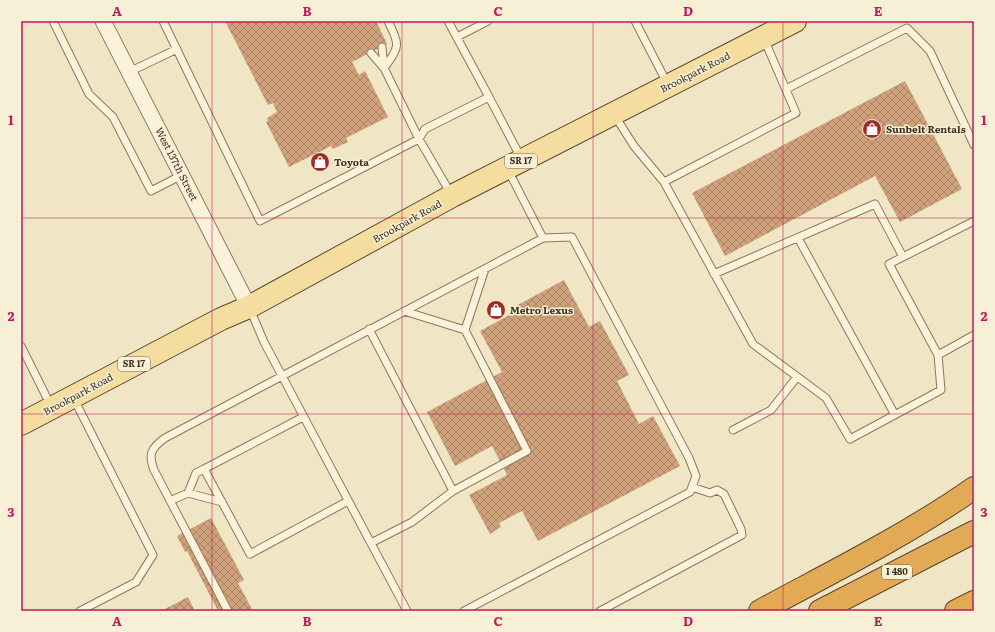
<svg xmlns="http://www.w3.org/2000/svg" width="995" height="632" font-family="Literata,serif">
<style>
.building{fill:url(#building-cross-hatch)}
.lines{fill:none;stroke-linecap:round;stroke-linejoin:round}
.lane-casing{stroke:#8d785b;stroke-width:9}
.street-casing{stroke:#8d785b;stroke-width:17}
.primary-casing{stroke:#5b452f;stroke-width:24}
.highway-casing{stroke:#5b452f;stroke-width:24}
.lane{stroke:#faf2da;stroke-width:7}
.street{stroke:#faf2da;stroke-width:15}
.primary{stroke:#f4dd9e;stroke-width:22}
.highway{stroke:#e2aa55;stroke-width:22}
.grid{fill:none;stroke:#c2185b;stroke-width:1;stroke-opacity:0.55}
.labels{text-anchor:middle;stroke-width:3;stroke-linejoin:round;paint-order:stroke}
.shield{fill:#f7efd6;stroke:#756956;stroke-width:1}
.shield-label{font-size:9px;font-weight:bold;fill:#3d2f1f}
.street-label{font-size:10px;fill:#3d2f1f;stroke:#f7efd6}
.poi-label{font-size:10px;font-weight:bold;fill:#3d2f1f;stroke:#f7efd6;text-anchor:start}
.neatline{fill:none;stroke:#c2185b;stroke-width:1.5}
.grid-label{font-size:13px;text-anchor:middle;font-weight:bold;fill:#c2185b}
</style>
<defs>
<pattern id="building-cross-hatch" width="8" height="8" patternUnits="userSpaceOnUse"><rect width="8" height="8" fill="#d0a27b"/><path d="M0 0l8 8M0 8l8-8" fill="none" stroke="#aa8464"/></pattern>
</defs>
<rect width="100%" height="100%" fill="#f0e6c6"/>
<path class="building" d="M225,21H376L387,44L352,62L359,75L365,71L388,117L346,138L348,142L333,149L331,146L289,167L266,122L268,121L267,118L277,112L273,103L268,105Z
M905,81L962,189L900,222L875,176L725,256L692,193Z
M564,280L589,327L600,321L629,375L617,381L639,424L653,416L680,466L538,541L522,511L499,523L501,527L490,534L469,495L507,475L492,446L455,466L427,412L502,372L480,331L517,311L514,307Z
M211,518L244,580L238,583L253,611H218L187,551L185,552L177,536Z
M188,597L195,611H161Z"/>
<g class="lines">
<g class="lane-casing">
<path id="lane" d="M53,21L89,94L113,117L151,191L182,175
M163,21L260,221L419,139L425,129L489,97L448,21
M388,21C400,46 400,46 384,68L419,139L451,194
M635,21L667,83
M457,37L488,21
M382,47L384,68
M371,53L383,67
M129,72L177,49
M786,89L907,28L930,51L974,145
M489,97L521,158
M615,116L634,146L664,182L796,113L764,39
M664,182L753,344L826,398L850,439L941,390L938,355
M974,221L889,264L938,355L974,335
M798,238L895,415
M714,274L875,204L903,257
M250,309L264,342L407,611
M404,311L465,330L485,269
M369,329L453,491L412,522L371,543
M21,346L51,406
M74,399L153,555L136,582L80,611
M303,417L204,469L250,554L348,501
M733,430L771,410L797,377
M204,469L196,473L188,493L222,502
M453,491L527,451L465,330
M170,501L188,493
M228,611L154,470C148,454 151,448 165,438L543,238
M464,611L690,492L696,476L689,458L572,237L543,238L508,170
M600,611L742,535L741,529L724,494L717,490L710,493L692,487"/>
</g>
<g class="street-casing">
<path id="street" d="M103,21L249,307"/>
</g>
<g class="primary-casing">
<path id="primary" d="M21,424L221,319L249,307L452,196L795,21"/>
</g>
<g class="highway-casing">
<path id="highway" d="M760,611C832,572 907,535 974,488
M820,611L974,532
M956,611L974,602"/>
</g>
<use href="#lane" class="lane"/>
<use href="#street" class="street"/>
<use href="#primary" class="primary"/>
<use href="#highway" class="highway"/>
</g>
<path class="grid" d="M212,21V611M402,21V611M593,21V611M783,21V611M21,218H974M21,414H974"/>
<defs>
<g id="shop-disc" transform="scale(1)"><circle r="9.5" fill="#9e2d28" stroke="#f7efd6"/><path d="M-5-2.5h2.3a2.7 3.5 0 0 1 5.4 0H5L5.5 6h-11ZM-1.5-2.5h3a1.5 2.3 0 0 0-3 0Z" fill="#fff"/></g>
</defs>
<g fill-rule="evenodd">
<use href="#shop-disc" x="872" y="129"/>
<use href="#shop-disc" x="320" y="162"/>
<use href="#shop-disc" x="496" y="310"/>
</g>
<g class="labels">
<g class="shield">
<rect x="505" y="154" width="32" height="14" rx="3"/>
<rect x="118" y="357" width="32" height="14" rx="3"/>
<rect x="882" y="565" width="30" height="14" rx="3"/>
</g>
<g class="shield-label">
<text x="521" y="164">SR 17</text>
<text x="134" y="367">SR 17</text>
<text x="897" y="575">I 480</text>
</g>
<g class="street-label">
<text transform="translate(695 72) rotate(-27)" y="4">Brookpark Road</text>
<text transform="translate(177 164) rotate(63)" y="4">West 137th Street</text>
<text transform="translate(407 221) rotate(-29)" y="4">Brookpark Road</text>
<text transform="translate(78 394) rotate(-28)" y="4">Brookpark Road</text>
</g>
<g class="poi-label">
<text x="886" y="133">Sunbelt Rentals</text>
<text x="334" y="166">Toyota</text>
<text x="510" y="314">Metro Lexus</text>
</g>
</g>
<rect width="995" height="632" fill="none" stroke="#f7efd6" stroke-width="44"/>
<rect x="22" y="22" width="951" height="588" class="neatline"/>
<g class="grid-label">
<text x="117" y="16">A</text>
<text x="307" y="16">B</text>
<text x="498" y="16">C</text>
<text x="688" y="16">D</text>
<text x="878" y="16">E</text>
<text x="11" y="125">1</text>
<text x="984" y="125">1</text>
<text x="11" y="321">2</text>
<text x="984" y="321">2</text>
<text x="11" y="517">3</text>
<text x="984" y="517">3</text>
<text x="117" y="626">A</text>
<text x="307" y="626">B</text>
<text x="498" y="626">C</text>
<text x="688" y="626">D</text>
<text x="878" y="626">E</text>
</g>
</svg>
